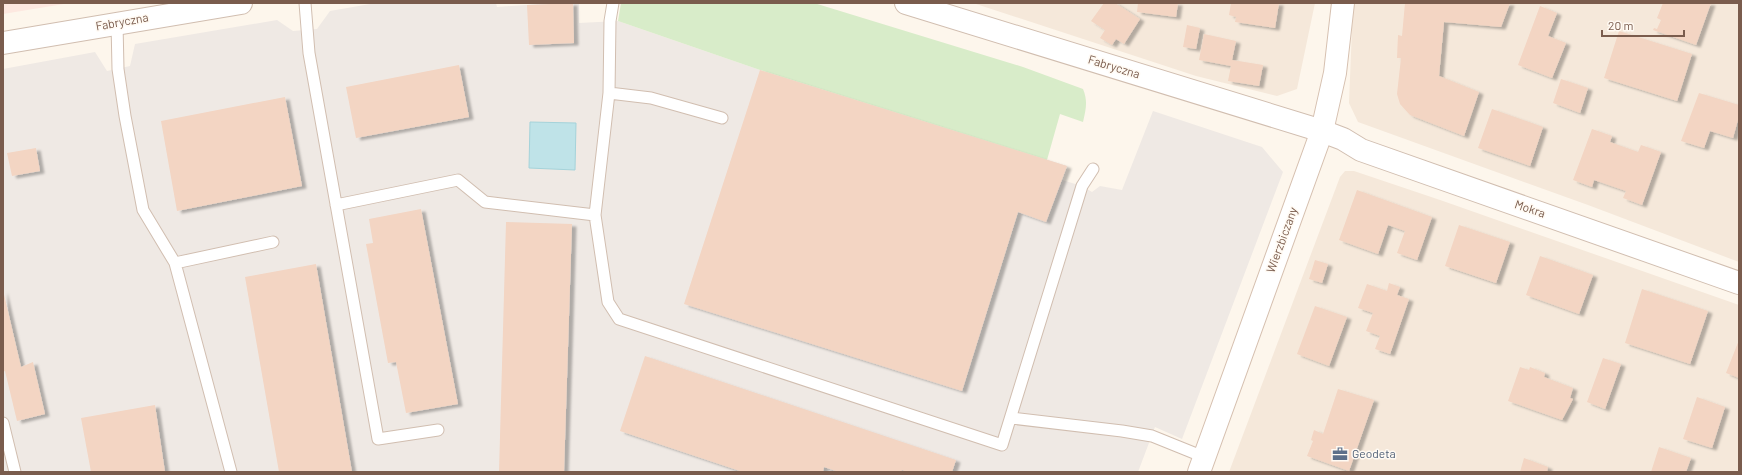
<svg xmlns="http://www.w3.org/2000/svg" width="1742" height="475" font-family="Barlow,sans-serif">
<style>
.residential{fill:#f5e8da}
.commercial{fill:#fde8e0}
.industrial{fill:#efe9e4}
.green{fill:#d8ecc9}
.water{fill:#bfe3e8;stroke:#a5d3da}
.building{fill:#f3d5c3;filter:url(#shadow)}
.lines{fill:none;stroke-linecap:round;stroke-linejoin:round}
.lane-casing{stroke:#d1beb0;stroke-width:13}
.street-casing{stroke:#d1beb0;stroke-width:24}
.secondary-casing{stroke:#d6c0b0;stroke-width:24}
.lane{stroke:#fff;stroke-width:11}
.street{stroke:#fff;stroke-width:22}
.secondary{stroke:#fff;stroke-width:22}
.labels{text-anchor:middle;stroke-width:3;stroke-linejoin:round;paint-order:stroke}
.street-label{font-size:12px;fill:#7a5c4d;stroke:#fffaf3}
.service-label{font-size:12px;fill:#4e5e75;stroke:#fffaf3;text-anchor:start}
</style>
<defs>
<filter id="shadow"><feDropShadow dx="4.5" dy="2.5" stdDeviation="1" flood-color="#0004"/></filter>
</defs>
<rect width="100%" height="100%" fill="#fdf6ec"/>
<path class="residential" d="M973,3H1315L1297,89L1277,96L1196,76Z
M1353,3H1739V262L1588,205L1358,122L1349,103Z
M1345,171H1354L1443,201L1739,305V472H1229L1340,177Z"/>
<path class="commercial" d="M3,3H70L3,14Z"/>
<path class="industrial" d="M376,3H496L497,7L554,3H579V23L618,21L760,70L1067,166L1062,180L1082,186L1092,192L1100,186L1122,190L1153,111L1262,147L1283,172L1182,439L1155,427L1138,472H3V69L95,52L107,71L130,66L135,44L277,20L293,31L317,29L330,11Z"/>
<path class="green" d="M621,3H814L1023,67L1083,89C1088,101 1086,109 1083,122L1060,114L1047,160L760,70L618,21Z"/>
<path class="water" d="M530,122L576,123L575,170L529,168Z"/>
<path class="building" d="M573,3L574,43L529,45L527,5Z
M1104,3H1115L1140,19L1124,44L1116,39L1112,45L1100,38L1105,30L1091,21Z
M1138,3H1178L1176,17L1137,12Z
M1231,3H1279L1275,28L1235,22L1236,17L1229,15Z
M1405,3H1510L1501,27L1444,22L1439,76L1479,92L1464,136L1410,115L1400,104L1397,94L1401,58H1397L1398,35L1402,36Z
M1663,3H1711L1696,45L1653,30L1654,28L1657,29L1661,20L1657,18Z
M1540,6L1557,13L1548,36L1566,43L1552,78L1518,65Z
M1187,25L1200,28L1196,49L1183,47Z
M1619,31L1692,54L1677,101L1604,78Z
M1204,34L1236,41L1232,60L1263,65L1259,86L1228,81L1231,66L1199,60Z
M459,65L469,117L356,138L346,87Z
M760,70L1067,166L1046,222L1018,212L962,391L684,304Z
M1561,79L1588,88L1580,113L1553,103Z
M1699,93L1739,105V116L1733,138L1710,131L1704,148L1681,141Z
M285,97L302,186L177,211L161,121Z
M1492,109L1543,127L1530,166L1478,148Z
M1592,129L1612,136L1610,142L1638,152L1641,145L1661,152L1642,205L1623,198L1626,191L1594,180L1592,187L1573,180Z
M36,148L40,171L12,176L7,153Z
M1357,190L1432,217L1417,260L1397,253L1405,231L1388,225L1378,254L1339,240Z
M421,209L458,404L406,413L396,362L388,363L366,244L373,243L369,219Z
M506,222L572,224L564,472H499Z
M1459,225L1510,242L1496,283L1445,266Z
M1540,256L1593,275L1579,314L1526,295Z
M1315,260L1328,264L1322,283L1309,279Z
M316,264L352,472H279L245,277Z
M1389,283L1400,287L1397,295L1409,299L1390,354L1375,349L1380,336L1366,331L1373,313L1358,308L1367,284L1387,291Z
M1642,289L1708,311L1690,364L1625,343Z
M3,290L21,367L33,362L45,414L17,421L5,371L3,372Z
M1315,306L1347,317L1329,366L1297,354Z
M1739,340V378L1726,373Z
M645,356L956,460L952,472H907L902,470L901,472H839L824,467L823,472H743L620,431Z
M1603,358L1621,364L1605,409L1587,402Z
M1520,367L1529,370L1530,367L1545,373L1544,377L1573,388L1570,398L1573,399L1562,420L1508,401Z
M1338,389L1374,400L1349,471L1307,456L1313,441L1311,440L1314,430L1323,434Z
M1697,397L1725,407L1712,448L1683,439Z
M155,405L165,472H91L81,418Z
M1659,447L1691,458L1686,472H1651Z
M1524,458L1548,467L1547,472H1520Z"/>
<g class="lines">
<g class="lane-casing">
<path id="lane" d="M305,3L309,53L378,439L438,430
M613,3L610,21L609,93L651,98L722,118
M117,23L118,69L125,116L143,210L175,263L231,472
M609,93L595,215L608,302L619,319L1002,445L1082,186L1093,169
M336,205L458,180L485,202L595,215
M175,263L273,242
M1011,418L1122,431L1152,436L1204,457
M3,423L15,472"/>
</g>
<g class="street-casing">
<path id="street" d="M906,3L1322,131L1343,139L1361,150L1739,283
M3,43L241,3"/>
</g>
<g class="secondary-casing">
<path id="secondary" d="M1199,472L1322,131L1335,73L1343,3"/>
</g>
<use href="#lane" class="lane"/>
<use href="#street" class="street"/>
<use href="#secondary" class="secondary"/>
</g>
<defs>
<g id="office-bare" transform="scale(1.2)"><path d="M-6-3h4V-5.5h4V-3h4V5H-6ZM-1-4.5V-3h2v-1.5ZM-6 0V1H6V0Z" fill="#5c6f8a" stroke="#fffaf3" stroke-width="2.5" paint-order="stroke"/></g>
</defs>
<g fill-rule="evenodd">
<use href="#office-bare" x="1340" y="454"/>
</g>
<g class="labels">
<g class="street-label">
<text transform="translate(122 22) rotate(-10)" y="4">Fabryczna</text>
<text transform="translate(1114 67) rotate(17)" y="4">Fabryczna</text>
<text transform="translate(1530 209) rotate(19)" y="4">Mokra</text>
<text transform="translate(1282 240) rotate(-70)" y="4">Wierzbiczany</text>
</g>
<g class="service-label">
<text x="1352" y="458">Geodeta</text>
</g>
</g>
<rect width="1742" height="475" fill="none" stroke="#7a5c4d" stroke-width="8"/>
<path d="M1602 30v6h82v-6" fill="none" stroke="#7a5c4d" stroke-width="2"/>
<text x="1608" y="30" font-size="12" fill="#7a5c4d" stroke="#fffaf3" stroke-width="3" paint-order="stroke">20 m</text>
</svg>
